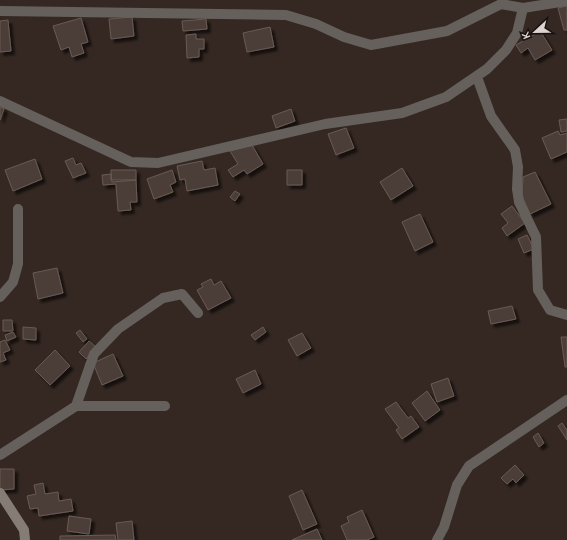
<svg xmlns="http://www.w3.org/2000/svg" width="567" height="540" font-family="Karla,sans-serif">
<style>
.building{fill:#4c3e38;stroke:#695a53;filter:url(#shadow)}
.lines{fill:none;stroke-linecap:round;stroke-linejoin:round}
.street{stroke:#65605b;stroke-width:10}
.secondary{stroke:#857d75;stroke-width:10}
</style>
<defs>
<filter id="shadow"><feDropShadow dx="3.5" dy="3.5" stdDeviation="1" flood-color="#0009"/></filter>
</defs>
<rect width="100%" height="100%" fill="#352822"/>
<path class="building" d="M567,6V30H564L558,8Z
M132,17L134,36L111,39L109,19Z
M81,18L88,42L81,44L84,53L72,57L69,47L61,50L53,26Z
M206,19L207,29L183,31L182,21Z
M8,20L11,51L0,52V21Z
M270,27L274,47L247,52L243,33Z
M540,31L552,50L535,60L528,48L521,53L516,45Z
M196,34V39H204V49H199V57L187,58L186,35Z
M0,107L4,109L0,120Z
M291,109L295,121L276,128L272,116Z
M567,119V131L561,132L559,120Z
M346,128L354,148L336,155L328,134Z
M558,131L560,135L567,133V152L551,159L542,138Z
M252,145L263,164L247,174L244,170L233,177L228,170L238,164L230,151Z
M73,158L76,165L81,163L86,173L73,178L65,161Z
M35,159L42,179L13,191L5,170Z
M202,161L204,170L215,168L218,185L187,191L185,179L180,180L177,166Z
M402,168L413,186L391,200L380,182Z
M111,170H136V180H111Z
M172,170L176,182L170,185L173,192L154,199L147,179Z
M287,170H302V185H287Z
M535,172L551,204L530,214L522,196L523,177Z
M111,174L112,182L136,180L137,202H130L131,210L118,211L116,184L103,185L102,175Z
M235,191L240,194L235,201L230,197Z
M512,206L525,223L507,236L502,228L508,223L501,214Z
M420,214L433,242L415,251L402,222Z
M527,235L534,249L524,253L518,239Z
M57,268L63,293L38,299L33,273Z
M211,279L214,285L221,281L231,298L208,310L197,290L203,287L201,284Z
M512,306L516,319L491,324L488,311Z
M3,320H12L13,331H3Z
M23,327L36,328V340L23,339Z
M263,327L266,332L255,340L251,335Z
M80,330L87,339L83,342L76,333Z
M13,332L16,337L7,341L5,335Z
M302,333L311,348L297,356L288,340Z
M561,337H567V367H565Z
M5,340L10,350L3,353L6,360L0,362V342Z
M89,341L96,347L86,359L79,352Z
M55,350L70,366L50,385L35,370Z
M113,354L123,376L102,385L93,363Z
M255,370L261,384L243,393L236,379Z
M448,378L454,396L437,402L431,384Z
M427,391L440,410L425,421L412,403Z
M396,402L408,418L411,416L419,427L402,439L396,430L399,428L385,409Z
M562,423L567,430V440L558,426Z
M538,433L544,443L539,447L533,437Z
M515,465L524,475L516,483L513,479L507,484L501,478Z
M0,469H14V489L0,490Z
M43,483L45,494L58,492L59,501L71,499L73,511L39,516L38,508L30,509L27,496L36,494L34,485Z
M302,490L317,524L303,530L289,496Z
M362,510L374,537L367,540H347L341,526L349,522L347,517Z
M69,516L91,519L89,534L67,531Z
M132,521L134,540H118L116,523Z
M317,529L322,540H292Z
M115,535L116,540H60V536Z"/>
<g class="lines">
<path class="street" d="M0,11L286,15L316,24L344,37L371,45L447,31L501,4L523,8L567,1
M477,77L491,116L515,150L518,167L517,189L519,202L536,237L538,290L550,310L567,315
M0,101L131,162L158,163L325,124L402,113L446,97L487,69L506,50L517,33L523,8
M0,297L13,282L18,264V209
M76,406H165
M0,455L76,406L94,354L118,329L163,298L182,294L198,313
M437,540L444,527L457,485L469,466L567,400"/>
<path class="secondary" d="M0,493L24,530L25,540"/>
</g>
<g transform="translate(535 32) rotate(248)" stroke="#181210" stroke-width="3" paint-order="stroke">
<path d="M0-3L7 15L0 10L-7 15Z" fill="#ddd3d0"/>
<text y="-6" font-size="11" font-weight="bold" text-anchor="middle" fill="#ddd3d0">K</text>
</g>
</svg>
